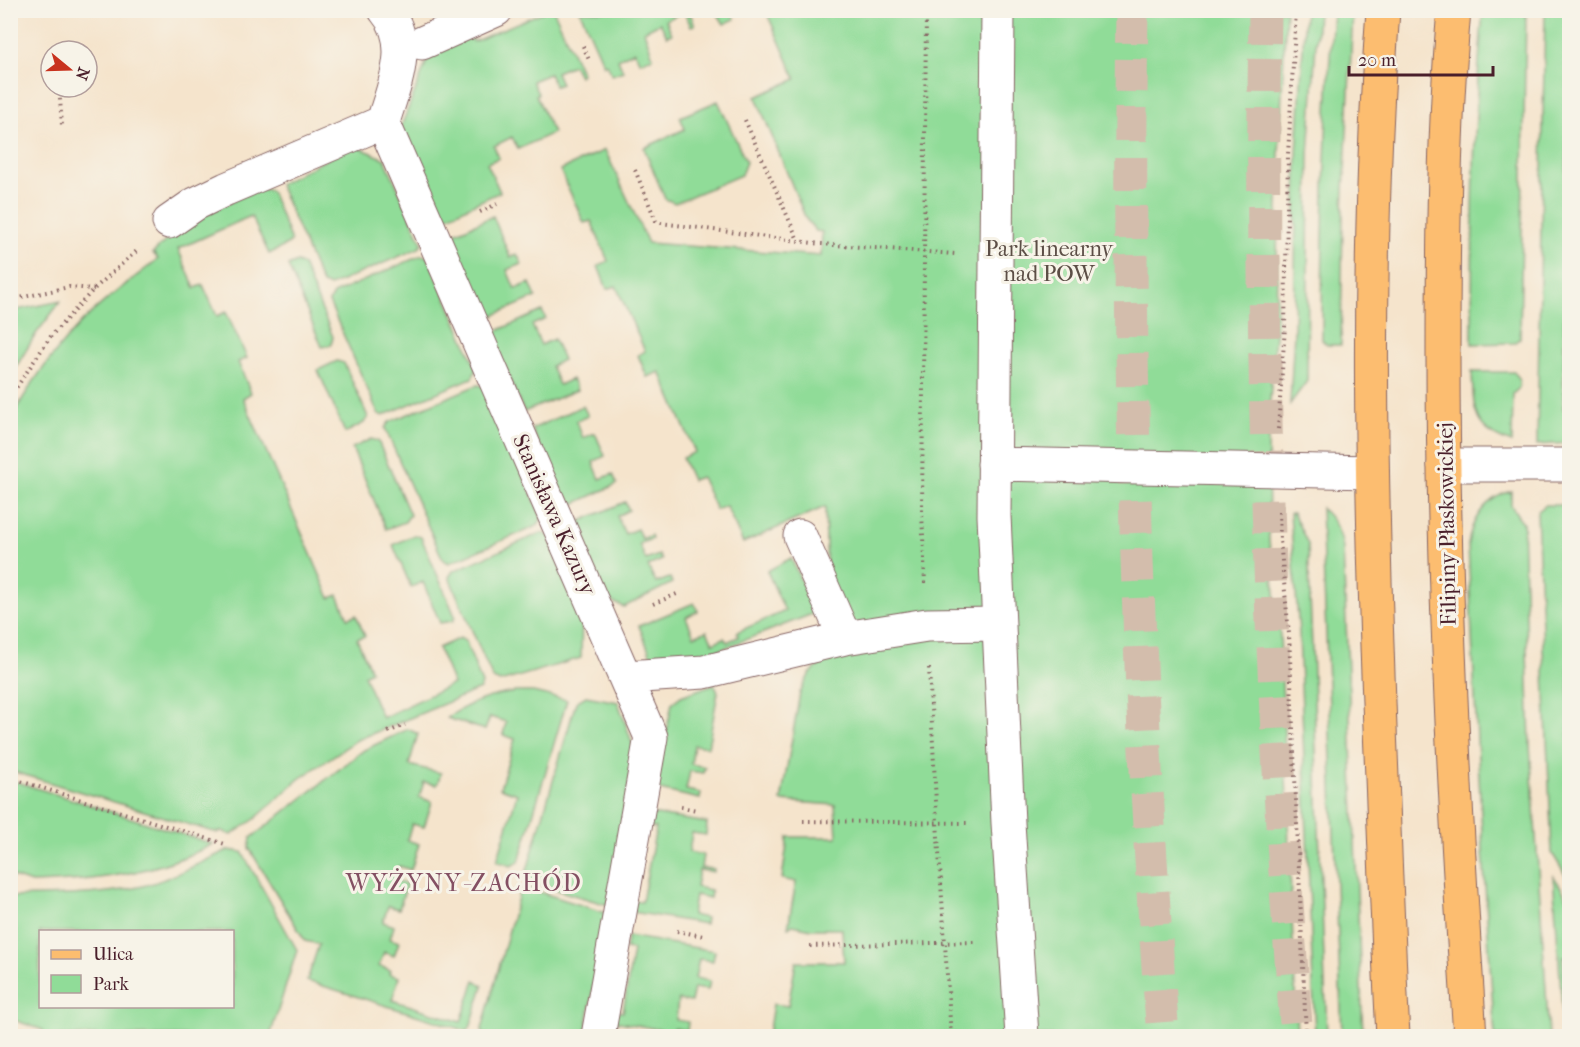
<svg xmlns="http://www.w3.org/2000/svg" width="1580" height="1047" font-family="'IM FELL French Canon',serif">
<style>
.green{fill:#90dc98;stroke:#6d7e62;stroke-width:1.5;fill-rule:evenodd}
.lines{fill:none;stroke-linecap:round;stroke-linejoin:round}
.highway-tunnel{stroke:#d3bdac;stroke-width:33;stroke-dasharray:33 16;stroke-linecap:butt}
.minor-casing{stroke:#866463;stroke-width:35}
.major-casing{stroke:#866463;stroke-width:35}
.path{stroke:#866463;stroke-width:4;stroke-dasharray:1.5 4.5;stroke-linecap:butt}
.minor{stroke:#fff;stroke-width:33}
.major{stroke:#fcbd6f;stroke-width:33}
.labels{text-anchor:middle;stroke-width:6;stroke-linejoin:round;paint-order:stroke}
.park-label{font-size:22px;fill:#5c4e46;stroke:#f7f3e8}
.street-label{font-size:22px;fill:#4a1f2b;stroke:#f7f3e8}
.neighbourhood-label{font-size:24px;letter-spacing:1.5px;fill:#845063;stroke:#f7f3e8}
</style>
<rect width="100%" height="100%" fill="#f7f3e8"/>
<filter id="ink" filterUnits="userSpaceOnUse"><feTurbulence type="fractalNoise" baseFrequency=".0167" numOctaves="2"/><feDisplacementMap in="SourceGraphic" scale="12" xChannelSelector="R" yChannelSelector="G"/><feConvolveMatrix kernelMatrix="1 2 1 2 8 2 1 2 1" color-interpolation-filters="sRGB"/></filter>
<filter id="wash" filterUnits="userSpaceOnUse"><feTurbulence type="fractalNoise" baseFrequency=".008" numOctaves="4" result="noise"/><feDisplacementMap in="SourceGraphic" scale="24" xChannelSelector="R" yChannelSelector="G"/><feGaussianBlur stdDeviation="1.35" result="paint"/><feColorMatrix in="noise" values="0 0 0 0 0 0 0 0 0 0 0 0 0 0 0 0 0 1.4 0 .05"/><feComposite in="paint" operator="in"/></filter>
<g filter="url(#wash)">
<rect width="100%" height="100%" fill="#f5e4cc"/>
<path class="green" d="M545,11H554L582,74L579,76L573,65L556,72L561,84L555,86L549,74L532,81L538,94L536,95L553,133L518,149L512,137L494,146L499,158L487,163L500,192L440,220L400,129L430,53L470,36L473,42Z
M580,11H689L695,25L691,26L684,12L666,20L672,34L667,36L660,23L644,31L653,57L640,62L634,51L618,59L623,71L612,75L607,64L604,65Z
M716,11H731L735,19L724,24Z
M766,11H1286L1279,154L1276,322L1268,426L1269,541L1280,635L1297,1036H768L773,1004L788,1006L796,962H844L842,929H811L793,925L788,927L796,882L782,879L788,837H837L835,805L781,801L800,693L809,675L829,656L825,507L743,543L726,506L716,510L701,477L692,480L682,458L695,452L660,372L647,377L638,355L645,351L616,286L607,289L598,266L608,261L591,221L584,223L560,170L605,150L648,243L821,256L822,232L816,231L806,219L756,97L796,79Z
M1305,11H1318L1309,155L1307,381L1290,404L1294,332L1297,154Z
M1333,11H1353L1343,210L1341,345H1327L1322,340C1322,230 1325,120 1333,11Z
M1483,11H1526L1520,338L1514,343L1472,344C1472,232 1473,121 1483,11Z
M1545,11H1569L1563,409H1569L1570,443L1537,445Z
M718,101L746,162L741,175L675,203L665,199L644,148L685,129L680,117Z
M354,145L385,159L422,243L419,248L330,286L322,284L279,184Z
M260,188L271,191L291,241L289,244L269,254L251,216L178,249L195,288L203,285L217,316L226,312L247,358L238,362L251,393L243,398L330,598L338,595L348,618L356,615L365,636L357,639L371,671L364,675L382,718L453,684L438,648L460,638L466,642L482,684L480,689L357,740L299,779L255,819L231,835L222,831L217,833L11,771L10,421C28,386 53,353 80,324C103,300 132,280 158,259L153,253C183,221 222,206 260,188Z
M493,216L510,257L517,254L522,264L507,270L515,289L530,283L536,297L483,320L446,237Z
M422,255L428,257L477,369L472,378L382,416L378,413L329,302L333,294Z
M297,262L303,265L333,337L331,345L322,347L288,266Z
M61,301L36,334L11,375V311Z
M542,311L546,319L532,325L541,345L554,339L563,360L551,366L559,385L572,379L577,390L524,412L490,334Z
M337,361L344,363L368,417L364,423L345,433L318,370Z
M1472,372H1514L1519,378V388L1513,394L1512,443C1471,429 1474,410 1472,372Z
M477,385L485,386L542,518L537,526L449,563L443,560L385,428L389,422Z
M583,406L588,416L576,421L583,438L595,433L605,456L593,462L600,479L613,474L617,484L567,507L532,429Z
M371,439L378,441L410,515L405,522L386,529L352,448Z
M1511,491V505L1523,524L1530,745L1549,1036H1495C1483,873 1475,709 1468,545C1471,520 1485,498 1511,491Z
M625,502L629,510L617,516L625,534L637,529L642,539L651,535L652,539L639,544L646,560L659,555L662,560L648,566L656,583L670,578L672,583L624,607L607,600L574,524Z
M1546,505H1569V881L1552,853L1537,512Z
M1321,508C1334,519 1341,531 1343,549L1363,1036H1342Z
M1290,513H1293L1308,544L1327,1036H1315L1299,633Z
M541,533L550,536L582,612L581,658L500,682L493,679L449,577L453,571Z
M414,535L421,537L455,616L453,621L440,623L423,582L411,587L393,545Z
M791,558L815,613L695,659L651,656L639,626L694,603L698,611L686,617L694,636L707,631L713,643L724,638L727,642L738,637L737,632L785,611L767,571Z
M714,684L718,692L708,747L694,745L691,764L705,767L703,773L690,771L686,790L701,793L700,799L655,789L672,703L681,696Z
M516,692H533L567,700L519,862L511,866L497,861L517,794L500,788L515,739L503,735L506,722L490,717L485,730L447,718C468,703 491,695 516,692Z
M586,696L618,702L635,751L608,905L529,882L525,877L576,702Z
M408,729L418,734L409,765L441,773L437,785L424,782L419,797L432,802L424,827L412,824L407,840L419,844L411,870L399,866L394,880L407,884L399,909L388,906L383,922L394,926L390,939L399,942L394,956L384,952L379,966L390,970L389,974L399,977L392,1000L461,1022L475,980L483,986L470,1028L467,1031L307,981L319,944L305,941L249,848L251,838L364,750Z
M11,780L213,844C156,874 94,881 31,883L11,876Z
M651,814L707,823L706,835L692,833L689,852L703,855L701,868L714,869V872L699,870L696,887L711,890L710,898L695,895L692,915L706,918L705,924L632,912L634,901L642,902L656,828L649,827Z
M228,850L242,852L297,950L270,1036H100L94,1035L93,1036H42L43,1030L11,1019V897C53,895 97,896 139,887C169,880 199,863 228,850ZM40,932H232V1006H40Z
M1553,875L1569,900V958L1563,957L1569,1036H1564Z
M527,888L606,913L585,1036H491L483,1034L482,1029L520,890Z
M628,936L715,951L713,961L699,959L695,978L710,981L708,990L694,988L691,1002L678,1000L676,1020L688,1022L687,1031L674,1028L673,1032L614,1021L616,1011L623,1012L633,950L625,949Z"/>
</g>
<g filter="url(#ink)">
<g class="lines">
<path class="highway-tunnel" d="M1132,10C1127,353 1137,695 1163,1036
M1265,10C1260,352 1269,696 1297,1036"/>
<g class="minor-casing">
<path id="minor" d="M385,10C414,43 394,85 383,122L651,737L598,1036
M998,10L994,516L1008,823L1022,1036
M422,43L496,10
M169,222L195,204L226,189L383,122
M994,464L1372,472
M1444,465H1570
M800,536L845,638
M626,677L704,672L845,638L927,625L998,624"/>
</g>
<g class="major-casing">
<path id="major" d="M1383,10C1365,257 1371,506 1381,753C1385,848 1388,942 1393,1036
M1454,10C1444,126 1443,240 1443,356C1443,583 1455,810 1470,1036"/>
</g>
<path class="path" d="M702,10V11
M583,46L590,62
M59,87L62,125
M745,120L798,240
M635,170L656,221L661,223L821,244L955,254
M480,212L497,204
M10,300L69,287L94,289
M10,397L51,336L94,289L139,249
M1278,429L1285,327L1288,155L1296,10
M1279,512L1280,540L1289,634L1306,1036
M925,583L922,512L926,10
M653,604L677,594
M929,668L937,822L951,1036
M388,732L405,725
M10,778L225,844
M681,807L697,810
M803,821L968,823
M677,931L703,936
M810,946L974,942"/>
<use href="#minor" class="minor"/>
<use href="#major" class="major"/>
</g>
</g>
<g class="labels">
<g class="park-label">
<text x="1049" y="256">Park linearny<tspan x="1049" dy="25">nad POW</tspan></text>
</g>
<g class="street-label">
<text transform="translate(555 514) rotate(66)" y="8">Stanisława Kazury</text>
<text transform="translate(1446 524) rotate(-91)" y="8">Filipiny Płaskowickiej</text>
</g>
<g class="neighbourhood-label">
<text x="464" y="891">WYŻYNY-ZACHÓD</text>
</g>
</g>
<rect width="1580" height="1047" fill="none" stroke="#f7f3e8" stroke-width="36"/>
<rect x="39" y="930" width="195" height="78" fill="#f7f3e8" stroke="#b29e9c" stroke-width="1.5"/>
<rect x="51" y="950" width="30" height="9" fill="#fcbd6f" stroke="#b29e9c" stroke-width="1.5"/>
<text x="93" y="960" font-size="18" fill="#4a1f2b">Ulica</text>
<rect x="51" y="975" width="30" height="18" fill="#90dc98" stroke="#b29e9c" stroke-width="1.5"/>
<text x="93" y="990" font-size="18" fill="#4a1f2b">Park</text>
<g transform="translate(69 69) rotate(109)"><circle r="28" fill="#f7f3e8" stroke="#b29e9c" stroke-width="1.5"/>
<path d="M0-4.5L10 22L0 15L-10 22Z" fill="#c8321e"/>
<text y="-9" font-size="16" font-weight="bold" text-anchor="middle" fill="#4a1f2b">N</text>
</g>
<path d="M1349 66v9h144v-9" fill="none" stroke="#4a1f2b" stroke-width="3"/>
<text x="1358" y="66" font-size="18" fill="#4a1f2b" stroke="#f7f3e8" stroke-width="4.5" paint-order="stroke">20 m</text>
</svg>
